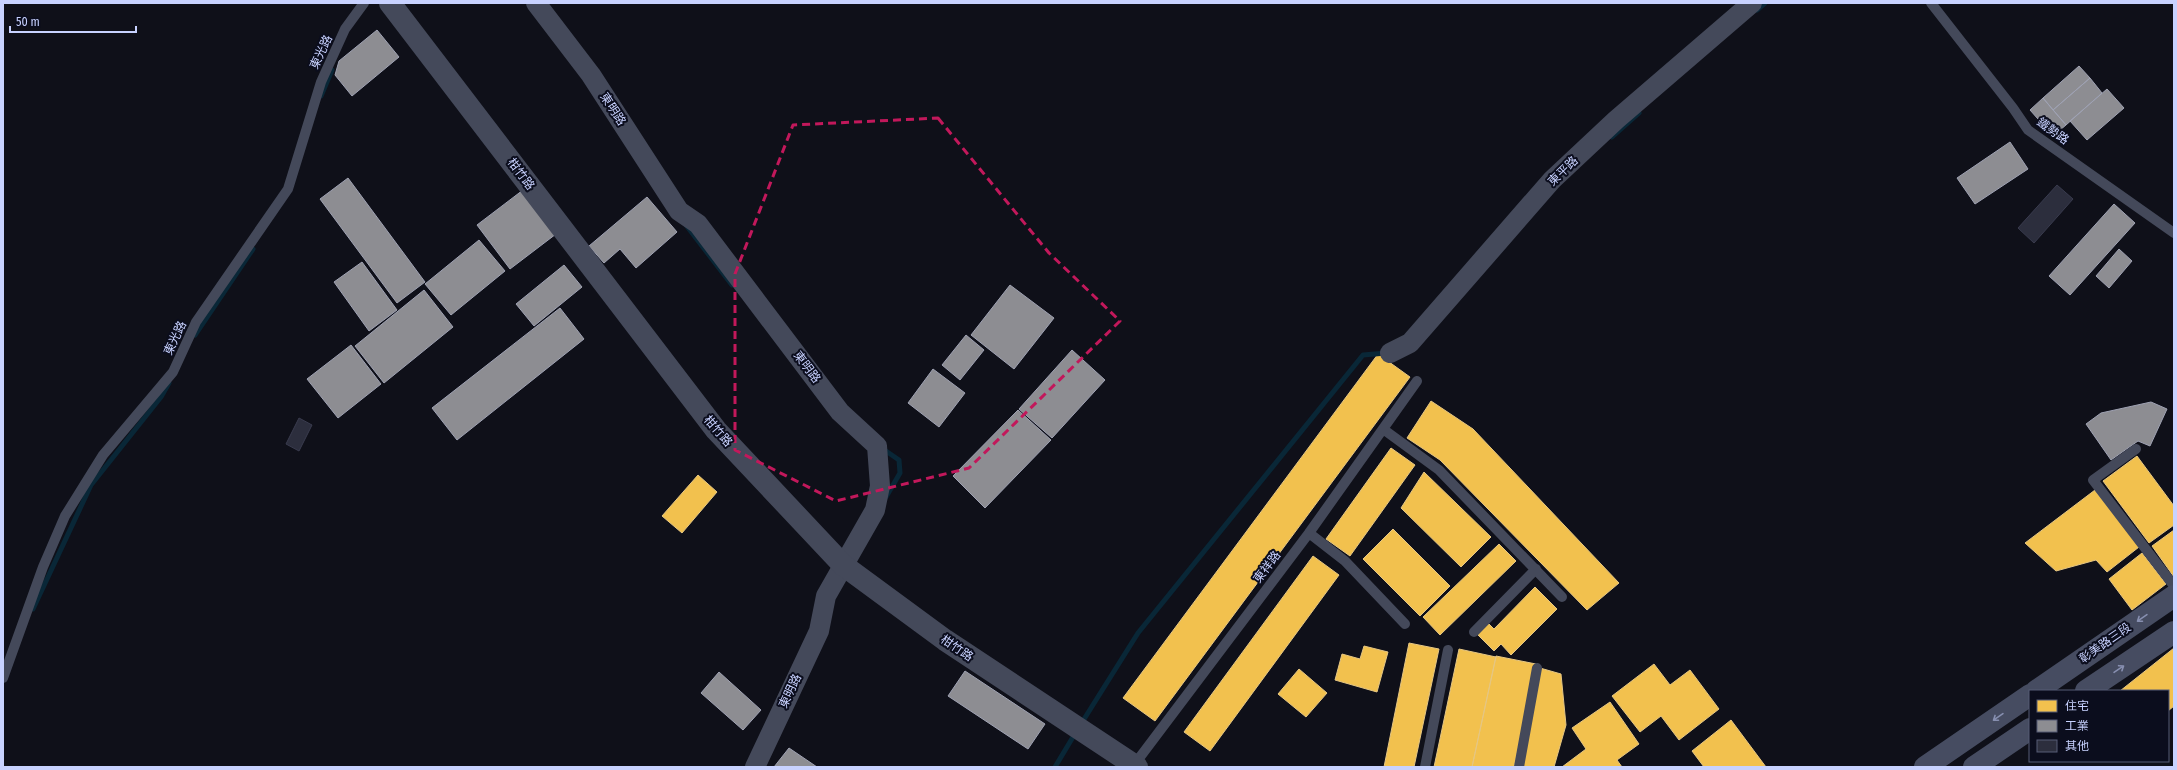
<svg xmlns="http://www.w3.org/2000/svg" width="2177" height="770" font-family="'Fira Sans Condensed','Noto Sans TC',sans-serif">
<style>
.homes{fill:#f2c14e;stroke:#e5c683}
.industry{fill:#8d8d92;stroke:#9fa2b3}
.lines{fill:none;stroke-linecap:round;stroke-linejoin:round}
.stream{stroke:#092737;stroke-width:5}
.building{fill:#2c2e3d;stroke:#393b4e}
.service{stroke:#44495a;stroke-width:10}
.minor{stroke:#44495a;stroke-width:20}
.tertiary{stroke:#44495a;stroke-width:22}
.secondary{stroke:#464c61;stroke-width:22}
.oneway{stroke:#878fb0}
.marked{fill:none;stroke:#c2185b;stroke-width:3;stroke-dasharray:8 5;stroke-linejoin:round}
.labels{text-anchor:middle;stroke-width:4;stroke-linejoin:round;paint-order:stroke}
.street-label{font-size:12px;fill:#c8d2ff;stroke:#0b0d1d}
</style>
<rect width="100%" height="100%" fill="#0f1019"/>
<path class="homes" d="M1378,354L1410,377L1155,721L1123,698Z
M1431,401L1473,429L1619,583L1587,610L1440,460L1407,438Z
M1391,448L1415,465L1350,556L1326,539Z
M2137,456L2174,506V525L2149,543L2103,481Z
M1424,472L1491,537L1461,567L1401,508Z
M698,475L717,492L682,533L662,516Z
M2095,490L2139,547L2107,572L2096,560L2056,571L2025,543Z
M1393,529L1450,586L1420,616L1363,559Z
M2174,530V577L2152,546Z
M1499,544L1516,561L1440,635L1423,617Z
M2142,553L2166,584L2132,610L2109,579Z
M1313,556L1339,575L1210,751L1184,732Z
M1535,587L1557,609L1511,655L1501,644L1494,651L1476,633L1487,622L1494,629Z
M1409,643L1439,649L1414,767H1384Z
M1364,646L1388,652L1377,692L1335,680L1342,654L1360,659Z
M2174,648V706L2168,711V691H2120Z
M1459,649L1496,657L1472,767H1434Z
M1496,656L1536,664L1514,767H1472Z
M1654,664L1670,685L1690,670L1719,709L1679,740L1661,716L1640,732L1612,696Z
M1540,668L1561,674L1566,725L1554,767H1521Z
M1299,669L1327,693L1306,717L1278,694Z
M1610,702L1639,744L1617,760L1622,767H1562L1586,749L1572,728Z
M1731,720L1766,767H1704L1692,751Z"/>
<path class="industry" d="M377,30L399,57L352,96L335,75L339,61Z
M2079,66L2090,78L2053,110L2043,98Z
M2090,78L2102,93L2066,125L2053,110Z
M2107,89L2124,108L2087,140L2070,121Z
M2043,98L2066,125L2053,136L2030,110Z
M2010,142L2028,169L1975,204L1957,178Z
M348,178L425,282L397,303L320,199Z
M523,190L556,234L510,269L477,225Z
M647,197L677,232L636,268L620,249L604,263L589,246Z
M2114,204L2135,223L2070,295L2049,276Z
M479,240L505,271L451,315L425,284Z
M2119,249L2132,261L2109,288L2096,276Z
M362,262L397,310L369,331L334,282Z
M564,265L582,287L534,326L516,304Z
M1010,285L1054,318L1014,369L971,335Z
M424,290L453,327L384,383L355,346Z
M560,308L584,339L457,440L432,408Z
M966,335L984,350L960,380L942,365Z
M351,345L381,384L338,418L307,379Z
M1072,350L1105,380L1052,438L1019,409Z
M933,369L965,393L939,427L908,403Z
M2151,402L2167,409L2150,446L2138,441L2111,460L2086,424L2101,413Z
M1018,410L1051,440L985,508L953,476Z
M965,671L1045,724L1028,749L948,696Z
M719,672L761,710L743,730L701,693Z
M789,748L817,767H774Z"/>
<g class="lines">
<path class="stream" d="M1757,10L1765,3
M321,96L332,70
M1612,137L1639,113
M686,225L732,285
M195,335L253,249
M883,449L899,460L900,473L886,497
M33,609L91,485L161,397L169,383
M1081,724L1138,633L1363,355L1386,353
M1055,767L1076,732"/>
</g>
<path class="building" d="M2057,185L2073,199L2034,243L2018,228Z
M299,418L312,425L299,451L286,444Z"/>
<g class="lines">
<path class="service" d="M1931,3L2013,108L2028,130L2174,233
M1383,429L1439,470L1562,597
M2136,449L2093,480L2174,586
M1309,533L1345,561L1405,624
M1474,632L1536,569
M3,678L43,567L65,516L103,455L173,372L196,322L288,189L321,82L345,29L364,3
M1134,765L1309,533L1417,381
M1425,767L1448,650
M1519,767L1537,668"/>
<path class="minor" d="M536,3L591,75L679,211L698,224L840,412L877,446L880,486L875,510L826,596L819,631L755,767
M1390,353L1410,343L1552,180L1616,120L1752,3"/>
<path class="tertiary" d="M390,3L716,430L843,565L945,640L1137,767"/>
<path class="secondary" d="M2036,691L2174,596
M2086,691L2174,632
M1925,767L2030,695
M1974,767L2030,729"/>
</g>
<defs><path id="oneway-shaft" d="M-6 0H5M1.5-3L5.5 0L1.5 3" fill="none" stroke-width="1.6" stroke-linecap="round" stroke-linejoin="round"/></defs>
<g class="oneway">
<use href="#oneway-shaft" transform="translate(2142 618) rotate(145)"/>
<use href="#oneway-shaft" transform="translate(2119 669) rotate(-34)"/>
<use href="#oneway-shaft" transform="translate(1998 717) rotate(145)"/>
</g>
<path class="marked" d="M938,118L1049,253L1120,321L969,468L836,501L735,450V274L793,125Z"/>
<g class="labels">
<g class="street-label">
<text transform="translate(321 52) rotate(-65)" y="4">東光路</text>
<text transform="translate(613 109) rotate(57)" y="4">東明路</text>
<text transform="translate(2053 131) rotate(36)" y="4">鐵勢路</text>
<text transform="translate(1563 171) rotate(-44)" y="4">東平路</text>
<text transform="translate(521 174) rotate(53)" y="4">柑竹路</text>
<text transform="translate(175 338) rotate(-65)" y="4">東光路</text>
<text transform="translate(807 367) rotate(53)" y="4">東明路</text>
<text transform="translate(718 431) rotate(49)" y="4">柑竹路</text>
<text transform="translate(1267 567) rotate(-53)" y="4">東祥路</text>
<text transform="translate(2105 643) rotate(-35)" y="4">彰美路三段</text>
<text transform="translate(957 648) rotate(34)" y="4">柑竹路</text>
<text transform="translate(790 691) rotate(-65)" y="4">東明路</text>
</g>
</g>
<rect width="2177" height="770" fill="none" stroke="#c8d2ff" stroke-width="8"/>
<rect x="2029" y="690" width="140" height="72" fill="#0b0d1d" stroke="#575c77"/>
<rect x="2037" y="700" width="20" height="12" fill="#f2c14e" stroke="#575c77"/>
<text x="2065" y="710" font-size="12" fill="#c8d2ff">住宅</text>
<rect x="2037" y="720" width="20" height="12" fill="#8d8d92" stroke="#575c77"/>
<text x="2065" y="730" font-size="12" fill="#c8d2ff">工業</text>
<rect x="2037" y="740" width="20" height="12" fill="#2c2e3d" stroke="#575c77"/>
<text x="2065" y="750" font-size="12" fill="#c8d2ff">其他</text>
<path d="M10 26v6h126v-6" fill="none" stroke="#c8d2ff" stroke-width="2"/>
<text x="16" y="26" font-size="12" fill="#c8d2ff" stroke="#0b0d1d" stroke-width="3" paint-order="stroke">50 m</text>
</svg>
